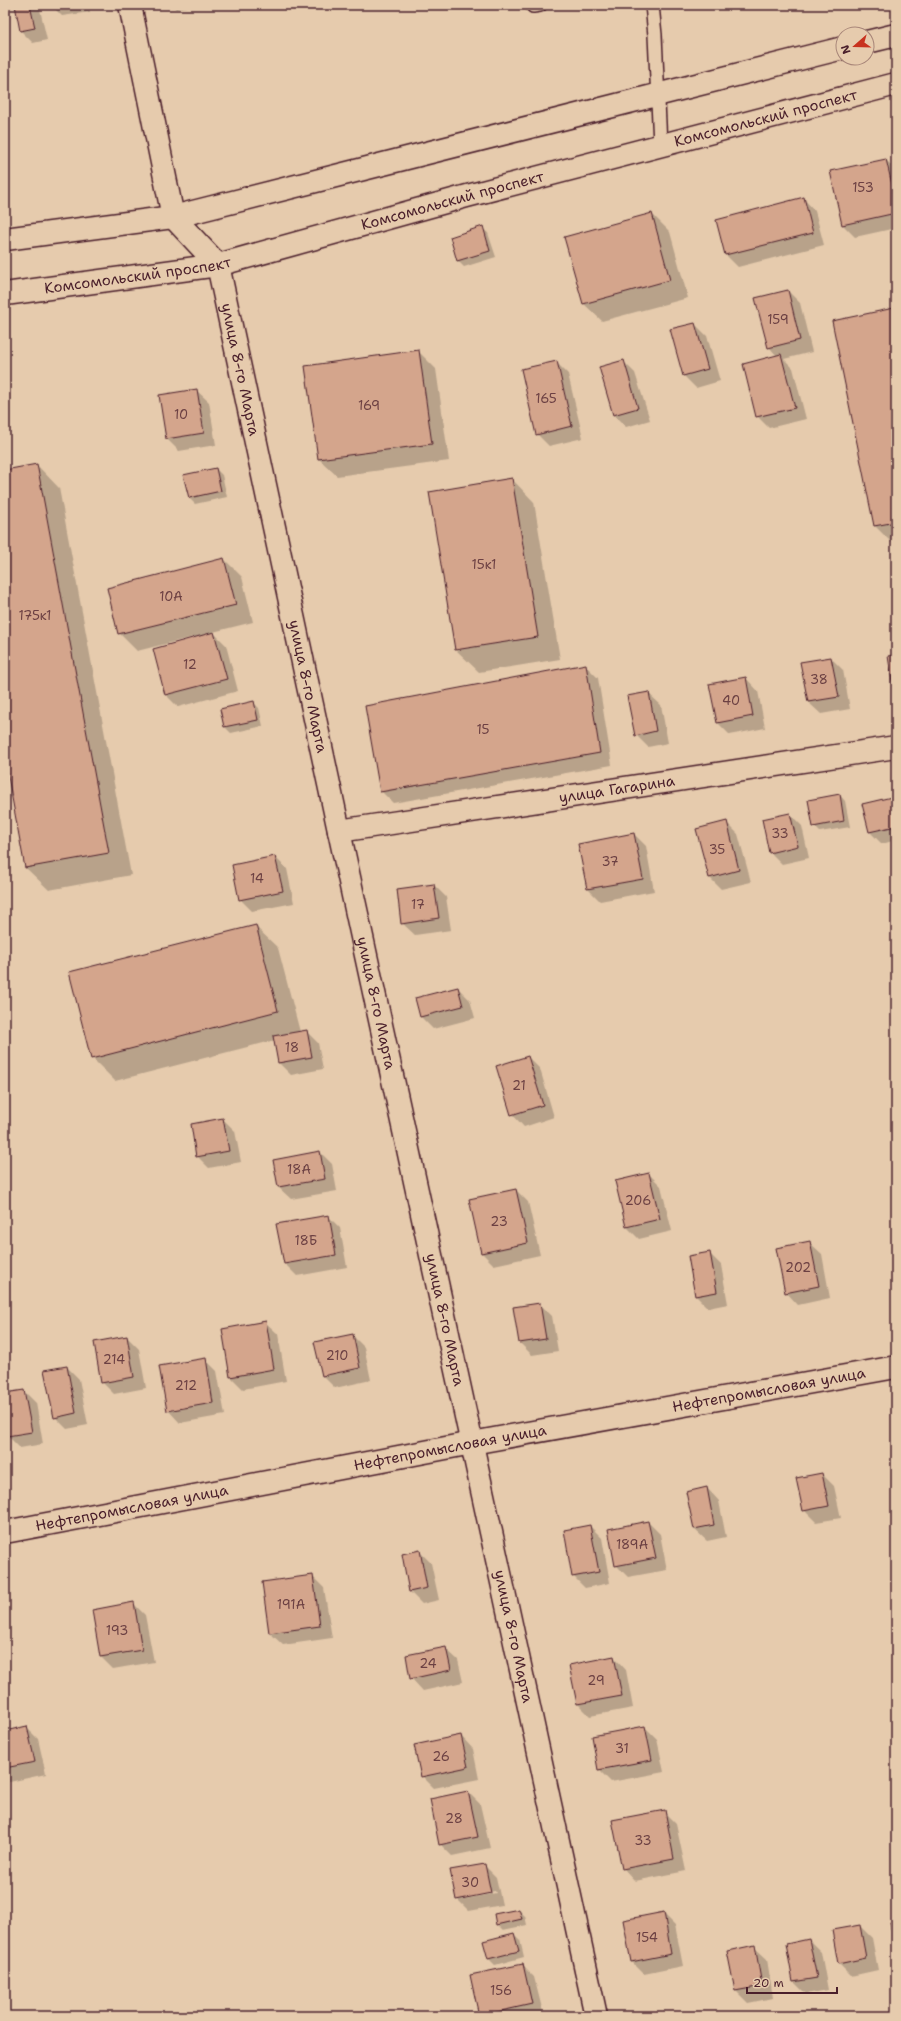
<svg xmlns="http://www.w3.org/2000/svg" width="901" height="2021" font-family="'Shantell Sans',sans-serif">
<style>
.shadow{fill:#0003;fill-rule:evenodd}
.building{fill:#d4a58c;stroke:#4a1f2b}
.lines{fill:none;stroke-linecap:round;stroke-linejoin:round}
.service-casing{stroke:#4a1f2b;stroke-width:16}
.minor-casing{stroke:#4a1f2b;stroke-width:25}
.service{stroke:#e6cbad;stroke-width:13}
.minor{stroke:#e6cbad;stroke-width:22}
.labels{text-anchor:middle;stroke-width:3;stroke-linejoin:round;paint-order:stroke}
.number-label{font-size:13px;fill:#6c4043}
.street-label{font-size:15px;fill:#4a1f2b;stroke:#e6cbad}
</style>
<rect width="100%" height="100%" fill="#e6cbad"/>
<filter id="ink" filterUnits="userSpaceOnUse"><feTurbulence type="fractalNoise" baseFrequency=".025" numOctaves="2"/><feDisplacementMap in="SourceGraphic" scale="8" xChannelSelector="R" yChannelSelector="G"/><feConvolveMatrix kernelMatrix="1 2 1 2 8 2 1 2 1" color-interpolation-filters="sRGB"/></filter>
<g filter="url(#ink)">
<path class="shadow" d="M16,5H39L47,40L33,43L21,31Z
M51,5H89L90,12L62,16Z
M172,5H188V6L176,9Z
M886,160L896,170V228L855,237L843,225Z
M803,198L815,211L824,245L738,267L726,255Z
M652,214L670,232L688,298L602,321L584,304Z
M482,228L488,233L496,257L464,267L458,261L451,238Z
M788,291L800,303L812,352L784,359L793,368L806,419L769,428L757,416L777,356L769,347Z
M893,309L896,312V547L875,526Z
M695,324L707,336L720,381L696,388L684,376L671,330Z
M418,351L436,369L449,461L337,476L319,459Z
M623,361L635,373L650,420L626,427L614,415Z
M556,362L568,374L583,438L549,446L537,434Z
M196,390L209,402L216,445L179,451L167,439Z
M37,465L59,488L131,875L49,890L26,868L5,755V471Z
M216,469L222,475L227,497L195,504L189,498Z
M512,479L534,502L560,659L479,672L456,650Z
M224,559L242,577L253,622L213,632L226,645L238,691L178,707L166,695L154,650L193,639V637L137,651L119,633Z
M831,658L843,670L850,709L821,714L808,702L801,663Z
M586,666L598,678L612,765L393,803L381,791Z
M746,678L758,691L765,728L730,735L718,723Z
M648,693L661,705L668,743L648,747L636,735Z
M253,702L259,708L263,726L231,733L225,727L221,709Z
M840,795L845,801L850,827L820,832L814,826Z
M896,797V840L882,844L870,832Z
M790,814L802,826L809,858L782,864L770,852Z
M726,822L738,834L751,882L721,889L709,877Z
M634,834L646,846L654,891L600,901L588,889L579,844Z
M275,857L287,869L294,903L252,911L240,899Z
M434,885L446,897L451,930L415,935L402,923Z
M255,926L278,948L300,1032L306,1031L318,1043L323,1069L291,1075L279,1063L275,1040L115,1081L92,1058Z
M458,988L470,1000L475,1018L433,1029L421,1017L416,999Z
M528,1057L540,1069L554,1117L524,1127L512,1114Z
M223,1119L235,1131L241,1162L209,1168L197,1156Z
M320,1152L332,1164L337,1191L291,1199L278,1187Z
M649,1174L661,1186L672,1231L639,1239L627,1227Z
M516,1190L528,1202L540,1255L494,1265L482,1253L470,1200Z
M328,1216L340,1228L347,1267L297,1276L285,1264L278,1225Z
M809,1242L822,1254L830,1298L798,1305L786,1292Z
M709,1253L721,1265L728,1304L708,1308L696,1296L689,1257Z
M540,1304L552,1316L558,1351L532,1355L520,1343Z
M265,1322L278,1334L286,1381L243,1389L231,1377L223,1330Z
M352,1335L364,1347L371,1380L335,1388L322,1375Z
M127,1337L139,1349L146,1388L114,1394L102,1382Z
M205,1359L217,1371L225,1415L180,1423L168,1410Z
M67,1367L79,1379L88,1425L67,1429L55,1417Z
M24,1391L36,1403L43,1444L20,1448L8,1436L5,1418V1394Z
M822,1474L834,1486L841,1518L816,1522L804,1510Z
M707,1488L719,1501L726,1537L707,1541L694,1529Z
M648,1522L660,1534L667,1570L628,1577L616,1565Z
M590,1526L602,1538L610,1583L585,1588L573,1576Z
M419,1551L431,1563L439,1600L422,1604L410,1592Z
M312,1576L324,1588L332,1638L283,1645L270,1633L263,1583Z
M133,1603L145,1615L154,1662L113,1669L101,1657L93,1610Z
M445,1648L458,1660L463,1682L423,1691L411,1678Z
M614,1657L626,1670L633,1708L590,1716L578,1704Z
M26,1727L38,1739L46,1774L5,1783V1732Z
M645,1727L657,1739L664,1772L611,1782L599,1770L593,1737Z
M461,1736L473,1749L479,1779L434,1788L422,1776Z
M468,1792L480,1804L490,1848L452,1856L440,1844Z
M664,1812L676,1824L686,1871L635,1881L623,1868Z
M484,1865L496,1877L502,1905L469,1911L457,1899ZM495,1891L496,1893L465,1899V1897Z
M519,1910L525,1916L527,1925L503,1930L497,1924Z
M663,1913L675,1925L683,1966L644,1974L632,1962Z
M860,1926L872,1938L878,1970L851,1976L839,1964Z
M514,1934L520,1940L524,1957L495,1965L489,1959L485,1942Z
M809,1940L821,1952L828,1990L806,1994L794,1982Z
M754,1947L767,1959L773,1998L748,2003L736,1991Z
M522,1965L534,1977L544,2016H480L472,1976Z"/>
<path class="building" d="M15,5H30L35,28L20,31Z
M886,159L896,202V213L842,225L830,171Z
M804,197L813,233L725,255L716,220Z
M652,213L670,280L583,304L564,237Z
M483,226L490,251L457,261L450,237Z
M788,290L800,340L768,348L755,298Z
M894,308L896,319V522L874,526L832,321Z
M695,323L708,369L683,376L670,329Z
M419,350L432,444L318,459L305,366Z
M781,354L795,408L756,417L743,364Z
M624,360L638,408L613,415L599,367Z
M557,361L572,426L536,435L521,369Z
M197,389L204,433L166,439L159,395Z
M37,464L109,853L25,868L5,760V470Z
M216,468L221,491L189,498L183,475Z
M512,478L538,637L455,650L429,492Z
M224,558L236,605L118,634L107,588Z
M214,632L227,679L165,695L153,649Z
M896,654V693L894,694L888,656Z
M831,657L839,697L808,702L800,662Z
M586,664L600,753L380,792L365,706Z
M746,677L753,716L717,723L709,684Z
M649,692L656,731L635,736L627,696Z
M254,701L258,720L224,727L220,709Z
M840,794L844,821L813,827L808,800Z
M896,796V826L869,832L862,804Z
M790,813L798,846L769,853L762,819Z
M727,821L739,870L709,878L696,829Z
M634,833L643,879L587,889L578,844Z
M275,856L283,891L239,900L232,865Z
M434,884L439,918L401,924L397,889Z
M256,925L278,1011L91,1059L69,972Z
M458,987L463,1006L420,1017L415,998Z
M307,1030L312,1057L278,1063L273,1036Z
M528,1056L543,1105L511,1115L496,1066Z
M223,1118L229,1151L196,1157L191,1124Z
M320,1151L325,1179L278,1187L273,1160Z
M649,1173L660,1219L626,1227L615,1181Z
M516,1189L528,1243L481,1253L469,1199Z
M329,1215L336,1255L284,1264L276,1224Z
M810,1241L819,1286L785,1293L776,1248Z
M710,1252L717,1292L695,1296L688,1256Z
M540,1303L546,1339L519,1343L513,1307Z
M266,1321L274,1369L230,1377L222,1329Z
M353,1334L360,1368L322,1376L314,1342Z
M127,1336L134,1377L101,1383L94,1342Z
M206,1358L213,1403L167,1411L159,1366Z
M67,1366L76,1413L54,1418L44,1370Z
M24,1390L32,1432L7,1436L5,1424V1393Z
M822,1473L829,1506L803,1511L796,1478Z
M707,1487L714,1525L694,1529L686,1492Z
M648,1521L656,1558L615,1566L608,1529Z
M590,1525L599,1572L572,1577L564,1530Z
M420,1550L427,1588L409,1592L402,1554Z
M313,1575L320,1626L269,1633L262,1582Z
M134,1602L142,1650L100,1657L92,1610Z
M446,1647L451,1670L410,1679L406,1655Z
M614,1656L622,1696L577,1704L569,1665Z
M27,1726L35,1762L5,1768V1731Z
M645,1726L652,1760L598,1770L592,1736Z
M461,1735L468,1767L421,1777L414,1745Z
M468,1791L478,1837L439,1845L430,1799Z
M665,1810L674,1859L622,1869L612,1820Z
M485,1864L491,1893L456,1900L450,1870Z
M519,1909L522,1919L496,1925L494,1914Z
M664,1912L671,1954L631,1962L623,1920Z
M896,1922V1953L890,1923Z
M860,1925L866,1958L838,1964L832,1930Z
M514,1933L519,1951L488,1959L483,1941Z
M809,1939L817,1978L793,1982L786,1944Z
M755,1945L762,1986L735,1991L727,1951Z
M523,1964L532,2004L479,2016L470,1975Z"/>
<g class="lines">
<g class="service-casing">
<path id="service" d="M652,5L655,35L660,145
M533,6L540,5"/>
</g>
<g class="minor-casing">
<g id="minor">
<path id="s1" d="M130,5L173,217L218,265L339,831L596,2016"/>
<path d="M867,42L896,35"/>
<path d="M5,239L173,217L843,48"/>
<path id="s2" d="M5,294L218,265L467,196L896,84"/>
<path id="s3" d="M339,831L896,747"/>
<path id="s4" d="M5,1532L472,1443L896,1367"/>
</g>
</g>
<use href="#service" class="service"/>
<use href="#minor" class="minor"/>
</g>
</g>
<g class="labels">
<g class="number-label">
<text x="863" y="192">153</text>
<text x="778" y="324">159</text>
<text x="546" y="403">165</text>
<text x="369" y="410">169</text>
<text x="181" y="419">10</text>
<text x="484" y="569">15к1</text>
<text x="171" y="601">10А</text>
<text x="35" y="620">175к1</text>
<text x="190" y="669">12</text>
<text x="819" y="684">38</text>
<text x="731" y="705">40</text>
<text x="483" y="734">15</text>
<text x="780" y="838">33</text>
<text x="717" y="854">35</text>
<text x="610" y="866">37</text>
<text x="257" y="883">14</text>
<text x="418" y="909">17</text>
<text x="292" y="1052">18</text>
<text x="519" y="1090">21</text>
<text x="299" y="1174">18А</text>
<text x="638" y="1205">206</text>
<text x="499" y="1226">23</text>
<text x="306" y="1245">18Б</text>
<text x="798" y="1272">202</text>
<text x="337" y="1360">210</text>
<text x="114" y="1364">214</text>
<text x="186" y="1390">212</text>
<text x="632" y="1549">189А</text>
<text x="291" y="1609">191А</text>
<text x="117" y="1635">193</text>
<text x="428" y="1668">24</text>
<text x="596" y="1685">29</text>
<text x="622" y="1753">31</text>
<text x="441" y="1761">26</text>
<text x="454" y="1823">28</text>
<text x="643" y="1845">33</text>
<text x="470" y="1887">30</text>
<text x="647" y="1942">154</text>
<text x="501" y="1995">156</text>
</g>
<g class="street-label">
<text dy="5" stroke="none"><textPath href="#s2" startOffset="782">Комсомольский проспект</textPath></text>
<text dy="5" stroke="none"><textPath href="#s2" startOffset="458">Комсомольский проспект</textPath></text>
<text dy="5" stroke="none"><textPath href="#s2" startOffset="134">Комсомольский проспект</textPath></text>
<text dy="5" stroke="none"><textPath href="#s1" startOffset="389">улица 8-го Марта</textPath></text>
<text dy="5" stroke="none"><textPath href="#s1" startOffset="713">улица 8-го Марта</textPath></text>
<text dy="5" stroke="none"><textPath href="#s3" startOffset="281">улица Гагарина</textPath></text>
<text dy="5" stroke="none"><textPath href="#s1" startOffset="1037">улица 8-го Марта</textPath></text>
<text dy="5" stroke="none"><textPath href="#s1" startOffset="1361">улица 8-го Марта</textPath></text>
<text dy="5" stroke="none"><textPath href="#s4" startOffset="777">Нефтепромысловая улица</textPath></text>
<text dy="5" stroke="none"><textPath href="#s4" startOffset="453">Нефтепромысловая улица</textPath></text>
<text dy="5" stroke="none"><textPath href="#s4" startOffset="129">Нефтепромысловая улица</textPath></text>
<text dy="5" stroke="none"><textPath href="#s1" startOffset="1685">улица 8-го Марта</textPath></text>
</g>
</g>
<rect width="901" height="2021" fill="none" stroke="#e6cbad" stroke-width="20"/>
<rect x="10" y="10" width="881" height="2001" fill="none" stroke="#4a1f2b" stroke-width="1.5" filter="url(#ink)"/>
<g transform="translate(855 46) rotate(250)"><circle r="19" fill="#e6cbad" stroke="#a88679"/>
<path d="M0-3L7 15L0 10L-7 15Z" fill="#c8321e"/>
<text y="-6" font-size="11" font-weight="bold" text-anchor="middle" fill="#4a1f2b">N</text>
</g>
<path d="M747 1987v6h90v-6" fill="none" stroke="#4a1f2b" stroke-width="2"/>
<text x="753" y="1987" font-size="12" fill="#4a1f2b" stroke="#e6cbad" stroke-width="3" paint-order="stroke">20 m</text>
</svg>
